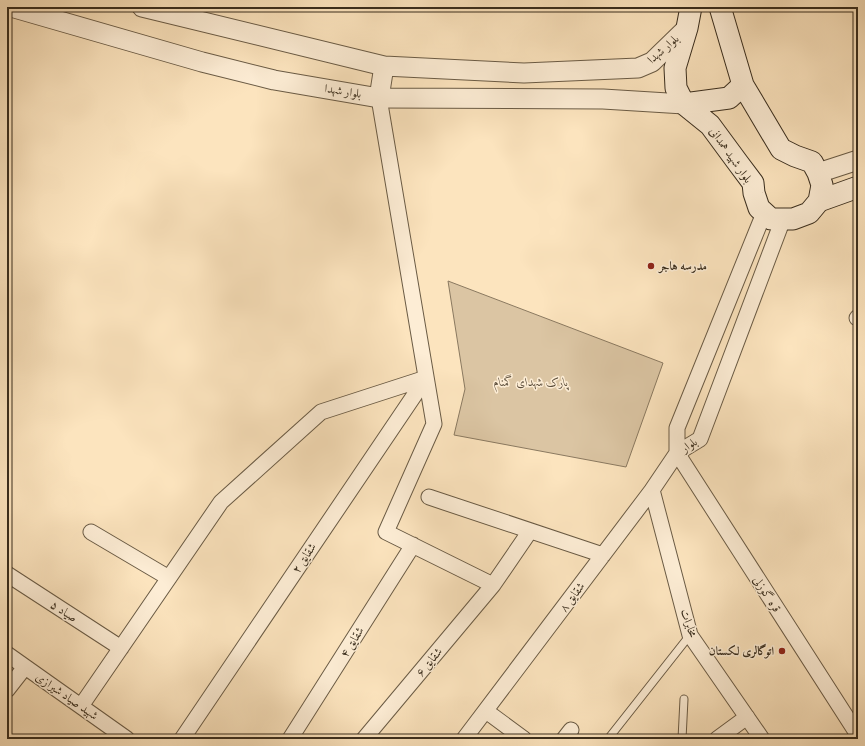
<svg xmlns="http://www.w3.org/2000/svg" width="865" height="746" font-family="'IM FELL English',Amiri,serif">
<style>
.green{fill:#dbc5a3;stroke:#8a7960}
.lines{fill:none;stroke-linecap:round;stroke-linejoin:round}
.service-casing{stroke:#6a5b45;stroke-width:9}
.minor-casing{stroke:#6a5b45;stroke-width:17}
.tertiary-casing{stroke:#6a5b45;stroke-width:21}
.secondary-casing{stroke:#392d1d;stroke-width:23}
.service{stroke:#fdedd5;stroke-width:7}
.minor{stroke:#fdedd5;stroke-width:15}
.tertiary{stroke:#fdedd5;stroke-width:19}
.secondary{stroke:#fdedd5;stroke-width:21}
.poi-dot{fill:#8f2418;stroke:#fdedd5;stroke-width:1.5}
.labels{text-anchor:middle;stroke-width:3;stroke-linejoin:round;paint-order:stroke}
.street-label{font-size:12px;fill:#392d1d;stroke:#fdedd5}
.poi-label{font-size:12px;font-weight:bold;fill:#392d1d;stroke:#fdedd5;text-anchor:start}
.park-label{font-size:12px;font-style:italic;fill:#594b38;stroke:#fdedd5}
</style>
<rect width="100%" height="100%" fill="#fce4be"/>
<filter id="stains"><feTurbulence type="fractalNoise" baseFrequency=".005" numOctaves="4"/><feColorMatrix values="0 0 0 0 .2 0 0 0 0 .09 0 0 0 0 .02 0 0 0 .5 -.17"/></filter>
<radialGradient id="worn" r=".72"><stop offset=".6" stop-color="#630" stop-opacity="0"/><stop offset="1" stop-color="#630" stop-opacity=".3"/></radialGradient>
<path class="green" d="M448,281L663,363L626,467L454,435L465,389Z"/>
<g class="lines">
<g class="service-casing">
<path id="service" d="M608,739L690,635
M682,739L684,699"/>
</g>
<g class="minor-casing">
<path id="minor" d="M379,98L434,424L386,532L493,585
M857,318L858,317
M677,453L858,735
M677,453V428L764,213
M652,490L690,635L762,739
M429,497L603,555
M91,532L169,578
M7,574L121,648
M7,654L127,739
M7,690L25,667
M81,706L221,502L321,412L426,378
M486,711L524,739
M182,739L426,378
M290,739L413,545
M364,739L493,585L530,531
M464,739L652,490L677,453L700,439L783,219
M564,739L571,730
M717,739L747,717"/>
</g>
<g class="tertiary-casing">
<path id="tertiary" d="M11,7L202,62L274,80L379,98L603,99L684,104
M142,7L384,66L524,73L638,68L652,62L687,28
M379,98L384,66
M818,173L858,160"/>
</g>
<g class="secondary-casing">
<path id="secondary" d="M691,7L687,28L675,68L676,88L684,104L710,125L738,163L753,183L754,193L759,208L771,219H793L809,213L819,201L822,185L818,173L812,162L795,156L781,149L743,85L720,7
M684,104L729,98L743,85
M819,201L858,187"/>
</g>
<use href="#service" class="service"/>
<use href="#minor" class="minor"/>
<use href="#tertiary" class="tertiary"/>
<use href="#secondary" class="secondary"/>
</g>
<g class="poi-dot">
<circle cx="651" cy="266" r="4"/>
<circle cx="782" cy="651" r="4"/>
</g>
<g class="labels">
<g class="street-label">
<text transform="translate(663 49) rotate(-41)" y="4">بلوار شهدا</text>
<text transform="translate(343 91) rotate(9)" y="4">بلوار شهدا</text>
<text transform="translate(731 155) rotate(55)" y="4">بلوار شهید همدانی</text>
<text transform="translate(689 445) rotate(-34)" y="4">بلوار</text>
<text transform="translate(304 558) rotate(-56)" y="4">شقایق ۲</text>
<text transform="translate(767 594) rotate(57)" y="4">قره گوزلی</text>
<text transform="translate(572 597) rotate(-53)" y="4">شقایق ۸</text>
<text transform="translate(64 611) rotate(33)" y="4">صیاد ۵</text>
<text transform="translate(689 623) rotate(71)" y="4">مخابرات</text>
<text transform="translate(352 642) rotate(-58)" y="4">شقایق ۴</text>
<text transform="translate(429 662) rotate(-50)" y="4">شقایق ۶</text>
<text transform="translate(67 696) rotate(35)" y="4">شهید صیاد شیرازی</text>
</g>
<g class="poi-label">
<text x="659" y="270">مدرسه هاجر</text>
<text x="774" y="655" text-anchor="end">اتوگالری لکستان</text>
</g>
<g class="park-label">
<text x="531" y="386">پارک شهدای گمنام</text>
</g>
</g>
<rect width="865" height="746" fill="none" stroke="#fce4be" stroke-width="24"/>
<rect x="8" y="8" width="849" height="730" fill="none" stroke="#392d1d" stroke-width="2"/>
<rect x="12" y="12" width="841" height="722" fill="none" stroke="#392d1d"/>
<rect width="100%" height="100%" filter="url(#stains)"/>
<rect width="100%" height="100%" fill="url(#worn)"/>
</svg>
